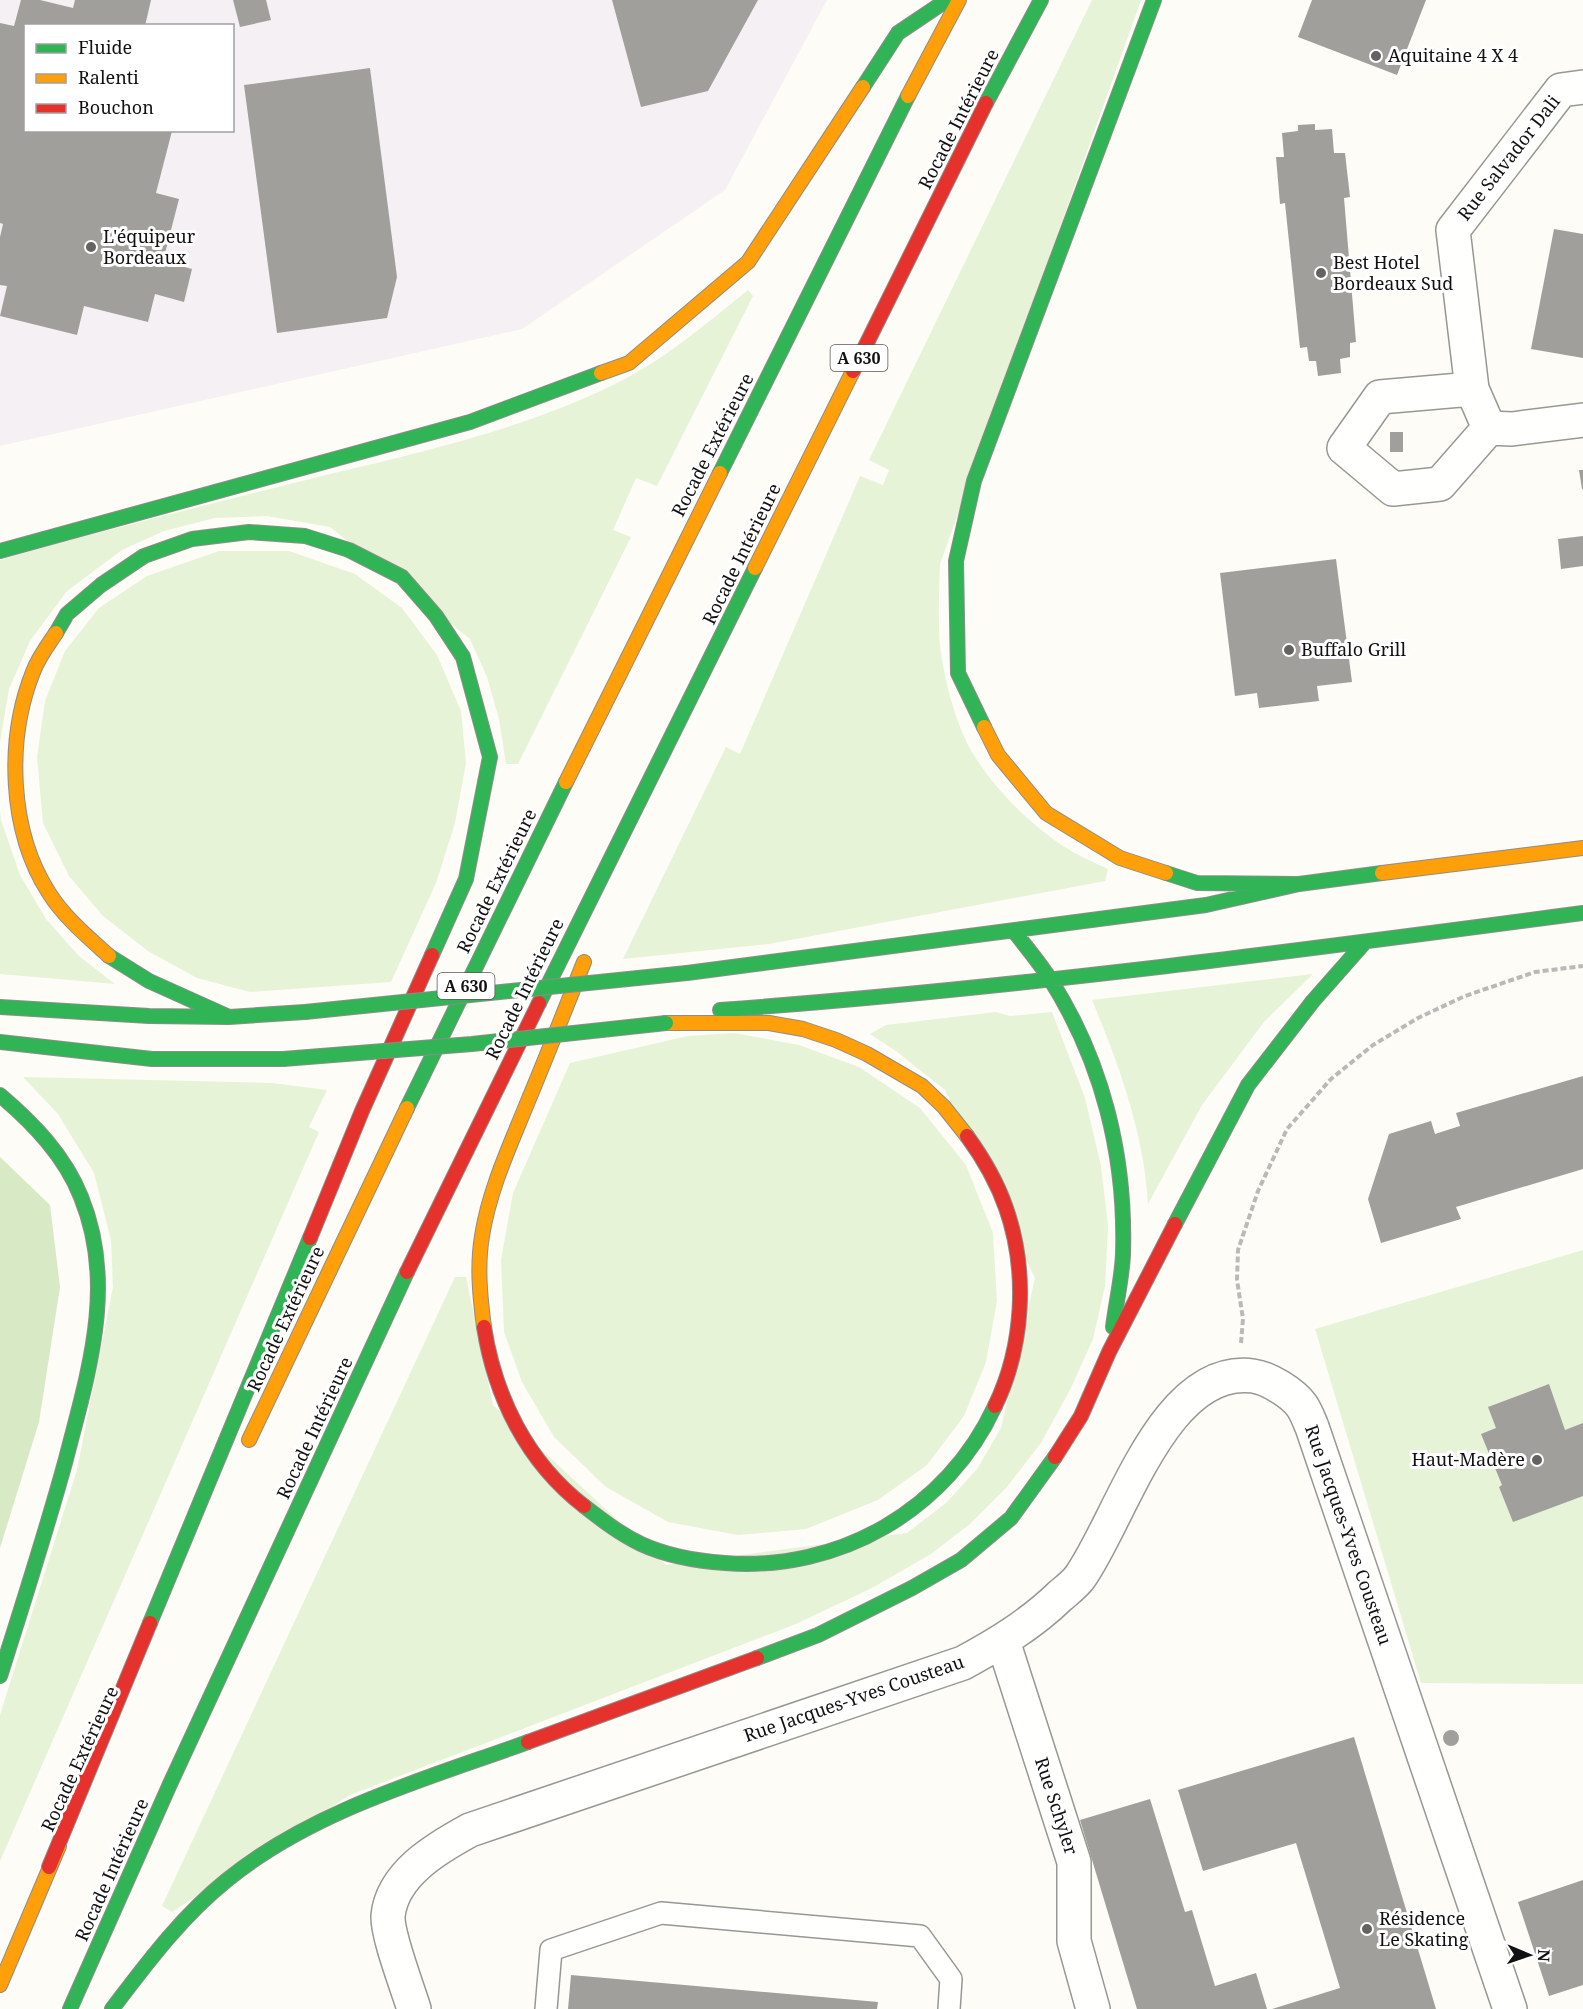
<svg xmlns="http://www.w3.org/2000/svg" width="1583" height="2009" font-family="'Noto Serif',serif">
<style>
.industrial{fill:#f5f0f3;fill-rule:evenodd}
.green{fill:#e7f3d7}
.forest{fill:#d8eac5}
.building{fill:#a19f9c}
.lines{fill:none;stroke-linecap:round;stroke-linejoin:round}
.lane-casing{stroke:#979795;stroke-width:24}
.street-casing{stroke:#979795;stroke-width:36}
.fast-casing{stroke:#8e8d8b;stroke-width:16}
.slow-casing{stroke:#8e8d8b;stroke-width:16}
.jam-casing{stroke:#8e8d8b;stroke-width:16}
.path{stroke:#b9b9b8;stroke-width:4;stroke-dasharray:6 3;stroke-linecap:butt}
.lane{stroke:#fffffe;stroke-width:21}
.street{stroke:#fffffe;stroke-width:33}
.fast{stroke:#30b455;stroke-width:14}
.slow{stroke:#ff9f0a;stroke-width:14}
.jam{stroke:#e5322d;stroke-width:14}
.fast-bridge-casing{stroke:#8e8d8b;stroke-width:16;stroke-linecap:butt}
.fast-bridge{stroke:#30b455;stroke-width:14}
.poi-dot{fill:#646362;stroke:#fff;stroke-width:2}
.labels{text-anchor:middle;stroke-width:6;stroke-linejoin:round;paint-order:stroke}
.shield{fill:#fff;stroke:#585858;stroke-width:1.5}
.shield-label{font-size:16px;font-weight:bold;fill:#111}
.poi-label{font-size:18px;fill:#111;stroke:#fff;text-anchor:start}
.street-label{font-size:18px;fill:#111;stroke:#fff}
</style>
<rect width="100%" height="100%" fill="#fdfcf7"/>
<path class="industrial" d="M0,0H827L725,190L522,329L0,446ZM26,26H232V130H26Z"/>
<path class="green" d="M1092,0H1141L940,564C939,591 938,619 940,646C944,678 953,714 967,743C988,783 1026,821 1063,846C1077,855 1093,862 1108,869L1105,881L769,944L623,959L726,747L740,754L860,476L883,485L889,470L869,460Z
M748,290L753,296L657,486L636,478L613,530L631,537L518,764H506L499,719L487,677L470,639L330,527L267,516L215,518L164,531L122,550L67,591L30,641L9,689L0,742V560C111,528 222,501 334,473C430,450 526,428 615,384C664,360 706,324 748,290Z
M219,551H289L355,574L402,608L437,655L461,711L466,763L455,823L436,883L391,982L250,992L197,978L148,951L103,916L69,876L43,823L37,757L45,701L65,651L99,608L147,576Z
M0,810L1,820L20,875L46,919L79,956L115,984L0,974Z
M1313,974L1264,1022L1202,1105L1148,1204C1144,1133 1119,1065 1092,1000Z
M996,1012L1010,1016L1052,1012L1085,1098L1101,1166L1108,1226L1105,1286L1093,1339L1071,1388L1041,1443L1006,1488L970,1524L931,1554L872,1588L796,1624L350,1795L172,1912L162,1906L455,1277H466L493,1405L666,1565L907,1533L946,1503L977,1469L1001,1428L1035,1278L945,1090L896,1051L870,1034L886,1025Z
M734,1033L799,1045L859,1067L920,1108L966,1165L993,1233L997,1301L986,1362L964,1416L927,1465L878,1500L806,1529L738,1535L668,1522L606,1487L554,1437L522,1382L504,1332L501,1260L513,1193L570,1063L688,1036Z
M23,1077L272,1083L327,1090L309,1127L319,1132L0,1861V1715L77,1470L113,1287L111,1240L94,1173L58,1114Z
M1583,1250V1684L1421,1683L1315,1329Z"/>
<path class="forest" d="M0,1157L50,1205L60,1287L39,1422L0,1548Z"/>
<path class="building" d="M21,0H40L73,8L75,0H151L145,26H26V130L172,131L156,193L179,199L163,261L192,269L184,302L155,294L148,322L84,306L77,335L0,316L7,286L0,285V237L3,224L0,223V23L14,26Z
M233,0H266L271,20L240,27Z
M612,0H758L708,91L641,107Z
M1312,0H1426L1397,75L1298,37Z
M370,68L397,277L387,318L277,333L244,85Z
M1315,124V130L1332,129L1334,153H1345L1350,197L1344,198L1356,342L1350,343V357L1340,359L1341,373L1318,376L1316,361H1309L1307,347L1300,348L1285,203L1280,204L1276,157H1284L1282,133L1298,131V125Z
M1554,229L1583,234V358L1531,349Z
M1390,432H1403V452H1390Z
M1579,470H1583V489H1582Z
M1583,536V566L1561,569L1558,539Z
M1336,559L1352,682L1317,686L1319,701L1259,708L1257,693L1235,696L1220,573Z
M1583,1076V1169L1456,1207L1461,1219L1381,1243L1368,1199L1389,1134L1431,1121L1435,1134L1460,1126L1456,1113Z
M1549,1384L1565,1430L1583,1423V1496L1513,1522L1499,1487L1502,1485L1481,1434L1496,1428L1488,1407Z
M1443 1738a8 8 0 1 1 16 0a8 8 0 1 1-16 0Z
M1354,1737L1436,2009H1272L1340,1988L1296,1843L1203,1871L1178,1790Z
M1150,1799L1185,1912L1192,1910L1215,1986L1256,1973L1267,2009H1137L1080,1820Z
M1583,1880V1985L1549,1996L1518,1902Z
M571,1975L878,2002L877,2009H568Z"/>
<g class="lines">
<g class="lane-casing">
<path id="lane" d="M546,2009L551,1950L661,1913L920,1936L951,1979L949,2009"/>
</g>
<g class="street-casing">
<path id="street" d="M1583,87L1561,90L1453,230L1472,389L1489,428L1512,429L1583,420
M1472,389L1380,397L1344,448L1393,489L1440,484L1489,428
M1003,1641L1074,1862V1941L1093,2009
M414,2009C408,1989 387,1935 388,1916C392,1874 437,1848 470,1830L963,1663C998,1644 1031,1624 1060,1596C1067,1590 1075,1584 1080,1577C1121,1519 1164,1364 1253,1376C1268,1378 1293,1393 1302,1406C1306,1412 1309,1420 1312,1427L1510,2009"/>
</g>
<g class="fast-casing">
<path id="fast" d="M863,87L898,33L947,0
M986,103L1041,0
M720,473L908,96
M0,551L470,422L601,373
M56,633L67,614L101,585L144,556L192,539L249,532L305,536L349,550L402,577L436,616L463,657L490,757L466,879L432,955
M984,727L958,673L956,561L974,481L1154,0
M1166,873L1197,883L1299,884
M1014,931C1026,947 1039,962 1050,979C1103,1062 1126,1157 1123,1254C1122,1278 1116,1303 1113,1327
M109,956L149,981L229,1017
M687,973L1206,905L1299,884L1382,873
M539,1003L755,568
M0,1007L149,1016L229,1017L305,1012
M720,1010C1009,989 1296,951 1583,913
M0,1042L152,1059H283
M0,1095C33,1123 65,1156 81,1197C117,1285 88,1373 66,1459C46,1532 23,1604 0,1676
M407,1108L566,782
M1175,1224L1248,1085L1313,1001L1365,942
M584,1506C602,1520 620,1534 641,1544C667,1556 696,1561 725,1563C839,1572 947,1510 995,1406
M150,1623L310,1238
M757,1658L818,1635L912,1588L961,1560L1011,1518L1055,1457
M70,2009L170,1784L407,1272
M112,2009C147,1963 182,1916 227,1880C313,1810 426,1779 528,1742"/>
</g>
<g class="slow-casing">
<path id="slow" d="M908,96L959,0
M601,373L629,363L748,262L863,87
M755,568L853,371
M56,633C48,645 38,658 33,672C6,740 9,831 49,893C64,917 88,937 109,956
M984,727L998,755L1046,813L1120,858L1166,873
M566,782L720,473
M1382,873L1583,848
M666,1023H769L803,1029L836,1040L867,1054L922,1086L944,1107L967,1136
M484,1327C480,1297 477,1266 482,1236C489,1191 509,1148 526,1106C546,1058 565,1010 584,962
M249,1440L407,1108
M0,1985L59,1846"/>
</g>
<g class="jam-casing">
<path id="jam" d="M853,371L986,103
M967,1136C983,1158 997,1182 1006,1208C1028,1271 1024,1346 995,1406
M310,1238L362,1111L432,955
M407,1272L539,1003
M484,1327C495,1397 527,1462 584,1506
M1055,1457L1081,1416L1109,1352L1175,1224
M528,1742L757,1658
M49,1867L150,1623"/>
</g>
<path class="path" d="M1241,1343L1243,1319L1237,1280L1238,1250L1258,1191L1287,1129L1331,1079L1373,1045L1418,1018L1465,996L1535,972L1583,966"/>
<use href="#lane" class="lane"/>
<use href="#street" class="street"/>
<use href="#fast" class="fast"/>
<use href="#slow" class="slow"/>
<use href="#jam" class="jam"/>
<g class="fast-bridge-casing">
<path id="fast-bridge" d="M305,1012L687,973
M283,1059L472,1044L666,1023"/>
</g>
<use href="#fast-bridge" class="fast-bridge"/>
</g>
<g class="poi-dot">
<circle cx="1376" cy="56" r="6"/>
<circle cx="91" cy="247" r="6"/>
<circle cx="1321" cy="273" r="6"/>
<circle cx="1289" cy="650" r="6"/>
<circle cx="1537" cy="1460" r="6"/>
<circle cx="1367" cy="1929" r="6"/>
</g>
<g class="labels">
<g class="shield">
<rect x="830.5" y="345" width="57" height="26" rx="4.5"/>
<rect x="437.5" y="973" width="57" height="26" rx="4.5"/>
</g>
<g class="shield-label">
<text x="859" y="364">A 630</text>
<text x="466" y="992">A 630</text>
</g>
<g class="poi-label">
<text x="1388" y="62">Aquitaine 4 X 4</text>
<text x="103" y="243">L'équipeur<tspan x="103" dy="21">Bordeaux</tspan></text>
<text x="1333" y="269">Best Hotel<tspan x="1333" dy="21">Bordeaux Sud</tspan></text>
<text x="1301" y="656">Buffalo Grill</text>
<text x="1525" y="1466" text-anchor="end">Haut-Madère</text>
<text x="1379" y="1925">Résidence<tspan x="1379" dy="21">Le Skating</tspan></text>
</g>
<g class="street-label">
<text transform="translate(959 119) rotate(-63)" y="6">Rocade Intérieure</text>
<text transform="translate(1509 158) rotate(-52)" y="6">Rue Salvador Dali</text>
<text transform="translate(713 445) rotate(-63)" y="6">Rocade Extérieure</text>
<text transform="translate(742 554) rotate(-64)" y="6">Rocade Intérieure</text>
<text transform="translate(497 881) rotate(-64)" y="6">Rocade Extérieure</text>
<text transform="translate(525 989) rotate(-64)" y="6">Rocade Intérieure</text>
<text transform="translate(286 1319) rotate(-65)" y="6">Rocade Extérieure</text>
<text transform="translate(315 1428) rotate(-65)" y="6">Rocade Intérieure</text>
<text transform="translate(1348 1535) rotate(71)" y="6">Rue Jacques-Yves Cousteau</text>
<text transform="translate(854 1699) rotate(-19)" y="6">Rue Jacques-Yves Cousteau</text>
<text transform="translate(80 1759) rotate(-65)" y="6">Rocade Extérieure</text>
<text transform="translate(1056 1806) rotate(72)" y="6">Rue Schyler</text>
<text transform="translate(112 1870) rotate(-66)" y="6">Rocade Intérieure</text>
</g>
</g>
<rect x="24" y="24" width="210" height="108" fill="#ffffff" stroke="#a0a0a0" stroke-width="1.5"/>
<rect x="36" y="44" width="30" height="9" fill="#30b455" stroke="#a0a0a0" stroke-width="1.5"/>
<text x="78" y="54" font-size="18" fill="#111111">Fluide</text>
<rect x="36" y="74" width="30" height="9" fill="#ff9f0a" stroke="#a0a0a0" stroke-width="1.5"/>
<text x="78" y="84" font-size="18" fill="#111111">Ralenti</text>
<rect x="36" y="104" width="30" height="9" fill="#e5322d" stroke="#a0a0a0" stroke-width="1.5"/>
<text x="78" y="114" font-size="18" fill="#111111">Bouchon</text>
<g transform="translate(1529 1955) rotate(92)" stroke="#ffffff" stroke-width="4.5" paint-order="stroke">
<path d="M0-4.5L10 22L0 15L-10 22Z" fill="#111111"/>
<text y="-9" font-size="16" font-weight="bold" text-anchor="middle" fill="#111111">N</text>
</g>
</svg>
